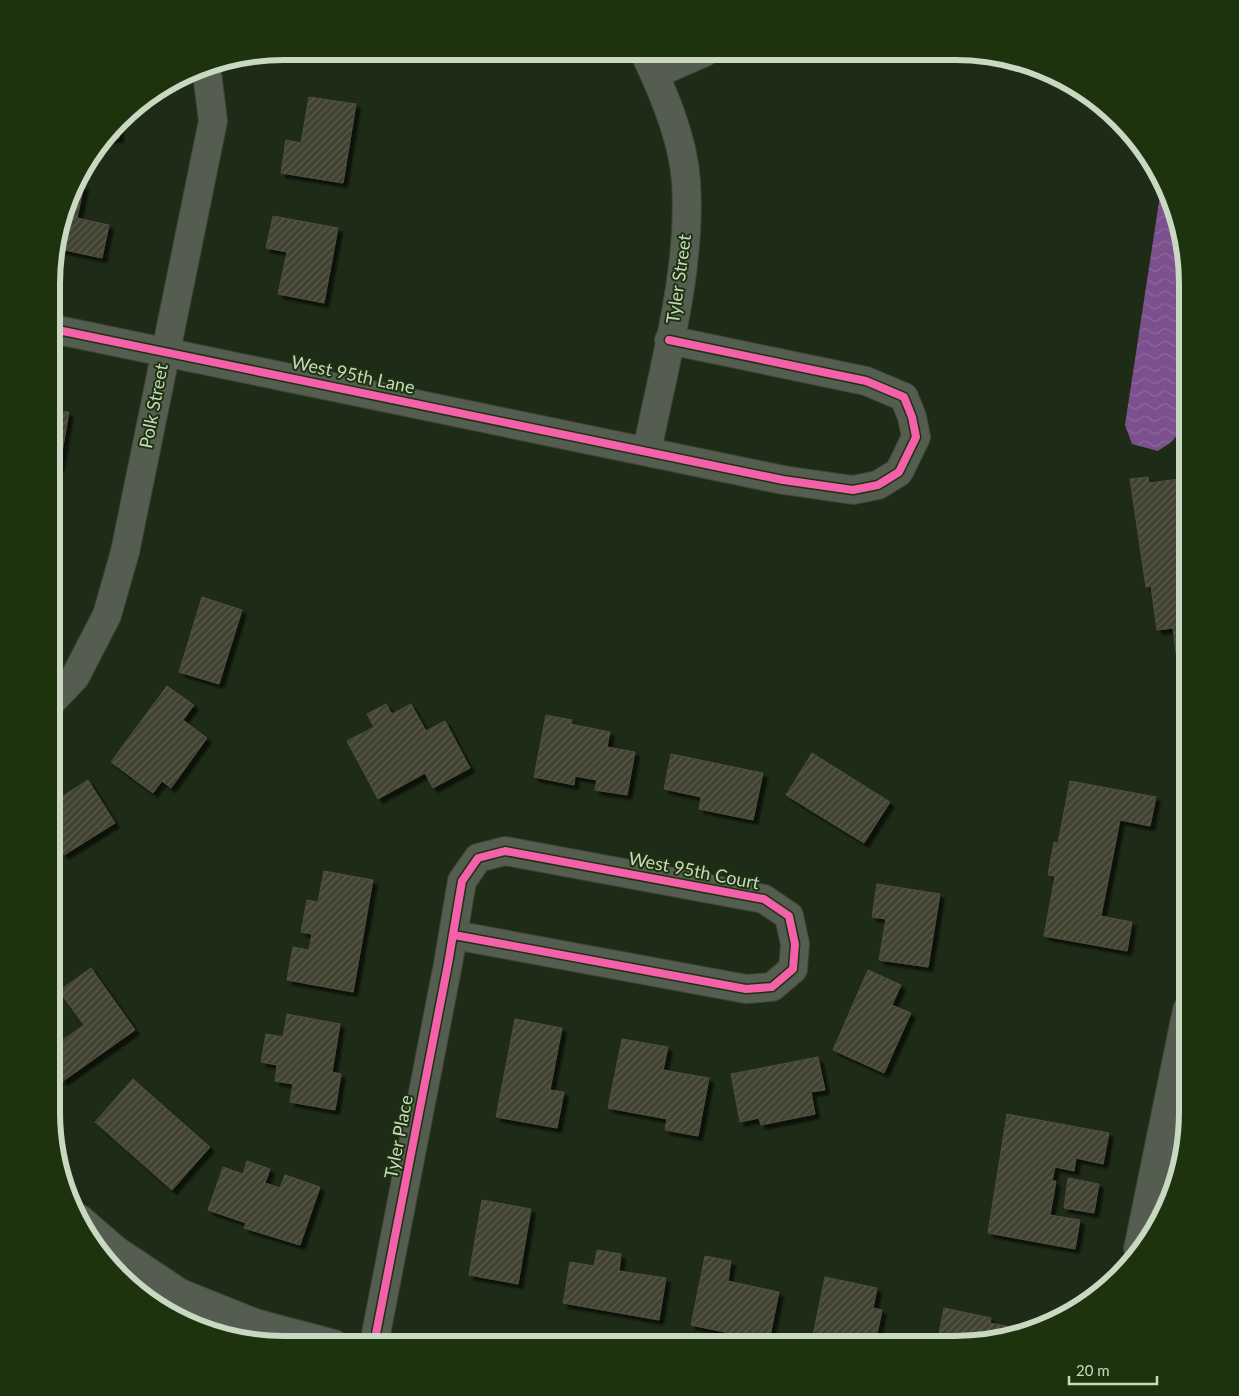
<svg xmlns="http://www.w3.org/2000/svg" width="1239" height="1396" font-family="Lato,sans-serif">
<style>
.water{fill:url(#water-waves)}
.building{fill:url(#building-hatch);stroke:#4e503f;filter:url(#shadow)}
.lines{fill:none;stroke-linecap:round;stroke-linejoin:round}
.minor-casing{stroke:#3b4636;stroke-width:30}
.minor{stroke:#545d4f;stroke-width:28}
.cycleway-casing{stroke:#1c330e;stroke-width:11}
.cycleway{stroke:#f560ab;stroke-width:8}
.labels{text-anchor:middle;stroke-width:4;stroke-linejoin:round;paint-order:stroke}
.street-label{font-size:18px;fill:#c9d8c2;stroke:#1c330e}
.rim{fill:none;stroke:#c9d8c2;stroke-width:6}
</style>
<defs>
<pattern id="water-waves" width="16" height="10" patternUnits="userSpaceOnUse" patternTransform="scale(1.25)"><rect width="16" height="10" fill="#7c4f8d"/><path d="M0 5q4-4 8 0t8 0" fill="none" stroke="#8d689b"/></pattern>
<pattern id="building-hatch" width="6" height="6" patternUnits="userSpaceOnUse" patternTransform="scale(1.25)"><rect width="6" height="6" fill="#424331"/><path d="M-1 1l2-2M0 6l6-6M5 7l2-2" fill="none" stroke="#5c5d4d"/></pattern>
<filter id="shadow"><feDropShadow dx="4.5" dy="4.5" stdDeviation="1" flood-color="#0009"/></filter>
</defs>
<rect width="100%" height="100%" fill="#1e2b16"/>
<path class="water" d="M1162,182L1175,209L1187,269V358C1172,379 1190,421 1174,439C1170,444 1163,447 1158,451L1132,444L1125,425Z"/>
<path class="building" d="M309,97L356,104L343,183L281,173L286,140L301,143Z
M119,123V138H106Z
M77,184L84,186L77,218L109,225L102,258L55,248Z
M273,216L338,228L324,303L278,294L287,252L266,248Z
M53,410L69,412L59,469L53,468Z
M1148,477L1149,483L1187,478V651L1176,653L1173,628L1157,630L1151,586L1146,587L1130,479Z
M202,597L242,610L219,684L179,672Z
M167,686L194,705L183,720L207,738L171,788L162,781L153,793L111,762Z
M386,704L392,714L411,704L426,731L445,721L470,768L433,788L425,773L378,799L347,741L374,727L367,714Z
M546,715L572,720L571,724L610,732L607,747L635,752L627,795L595,790L597,780L575,776L574,785L534,777Z
M812,753L890,802L864,843L786,795Z
M671,754L763,773L753,820L699,809L701,797L664,789Z
M88,780L115,823L64,855L58,846L52,850V803Z
M1070,781L1156,797L1150,826L1120,820L1101,916L1132,922L1127,951L1044,936L1055,876L1048,875L1054,842L1058,843Z
M324,871L373,880L353,992L287,980L293,947L309,950L312,934L301,932L307,900L318,902Z
M877,884L940,894L928,967L879,960L886,919L872,917Z
M91,968L135,1030L63,1081L52,1065V1048L84,1025L59,991Z
M868,970L901,985L892,1005L911,1013L884,1073L833,1050Z
M287,1014L340,1024L332,1072L341,1074L335,1110L290,1102L293,1084L275,1081L277,1065L261,1062L266,1034L283,1037Z
M515,1019L562,1028L550,1090L564,1092L557,1128L496,1117Z
M622,1039L668,1047L663,1070L709,1078L698,1136L665,1130L667,1119L608,1108Z
M818,1057L825,1090L811,1092L815,1114L761,1125L759,1118L740,1122L731,1074Z
M133,1079L210,1147L172,1190L95,1122Z
M1007,1114L1109,1133L1103,1164L1076,1158L1074,1171L1055,1167L1052,1181H1056L1050,1215L1080,1220L1075,1249L988,1233Z
M247,1161L270,1169L265,1183L280,1188L285,1175L320,1187L300,1245L244,1228L246,1223L208,1210L223,1167L243,1174Z
M1068,1178L1099,1184L1094,1213L1064,1208Z
M482,1200L531,1209L518,1284L469,1275Z
M597,1250L621,1254L619,1271L666,1278L659,1320L563,1303L570,1262L594,1266Z
M705,1256L731,1261L728,1281L779,1292L769,1341L691,1325Z
M825,1277L877,1288L873,1308L882,1310L875,1344H833L812,1340Z
M944,1308L991,1318L990,1323L1022,1329L1021,1334L970,1344H937Z"/>
<g class="lines">
<g class="minor-casing">
<path id="minor" d="M644,52C663,91 683,138 686,181C692,269 664,365 647,451
M655,74L705,52
M53,329L783,480L853,490L878,485L899,472L916,437L912,417L904,397L866,381L669,340
M52,701L75,677L107,615L125,552L213,121L206,65
M80,1219L117,1251L180,1293L255,1323L334,1344
M1138,1249L1187,1010
M374,1344L448,964L462,881L478,858L505,851L764,899L789,916L795,944L793,969L772,987L746,989L454,935"/>
</g>
<use href="#minor" class="minor"/>
<g class="cycleway-casing">
<path id="cycleway" d="M53,329L783,480L853,490L878,485L899,472L916,437L912,417L904,397L866,381L669,340
M374,1344L448,964L462,881L478,858L505,851L764,899L789,916L795,944L793,969L772,987L746,989L454,935"/>
</g>
<use href="#cycleway" class="cycleway"/>
</g>
<g class="labels">
<g class="street-label">
<text transform="translate(679 279) rotate(-82)" y="6">Tyler Street</text>
<text transform="translate(353 375) rotate(12)" y="6">West 95th Lane</text>
<text transform="translate(154 406) rotate(-79)" y="6">Polk Street</text>
<text transform="translate(694 871) rotate(11)" y="6">West 95th Court</text>
<text transform="translate(399 1137) rotate(-79)" y="6">Tyler Place</text>
</g>
</g>
<path d="M0 0H1239V1396H0ZM284 60H955A224 224 0 0 1 1179 284V1112A224 224 0 0 1 955 1336H284A224 224 0 0 1 60 1112V284A224 224 0 0 1 284 60Z" fill="#1c330e" fill-rule="evenodd"/>
<path class="rim" d="M284 60H955A224 224 0 0 1 1179 284V1112A224 224 0 0 1 955 1336H284A224 224 0 0 1 60 1112V284A224 224 0 0 1 284 60Z"/>
<path d="M1069 1376v8h88v-8" fill="none" stroke="#c9d8c2" stroke-width="2.5"/>
<text x="1076" y="1376" font-size="15" fill="#c9d8c2" stroke="#1c330e" stroke-width="4" paint-order="stroke">20 m</text>
</svg>
